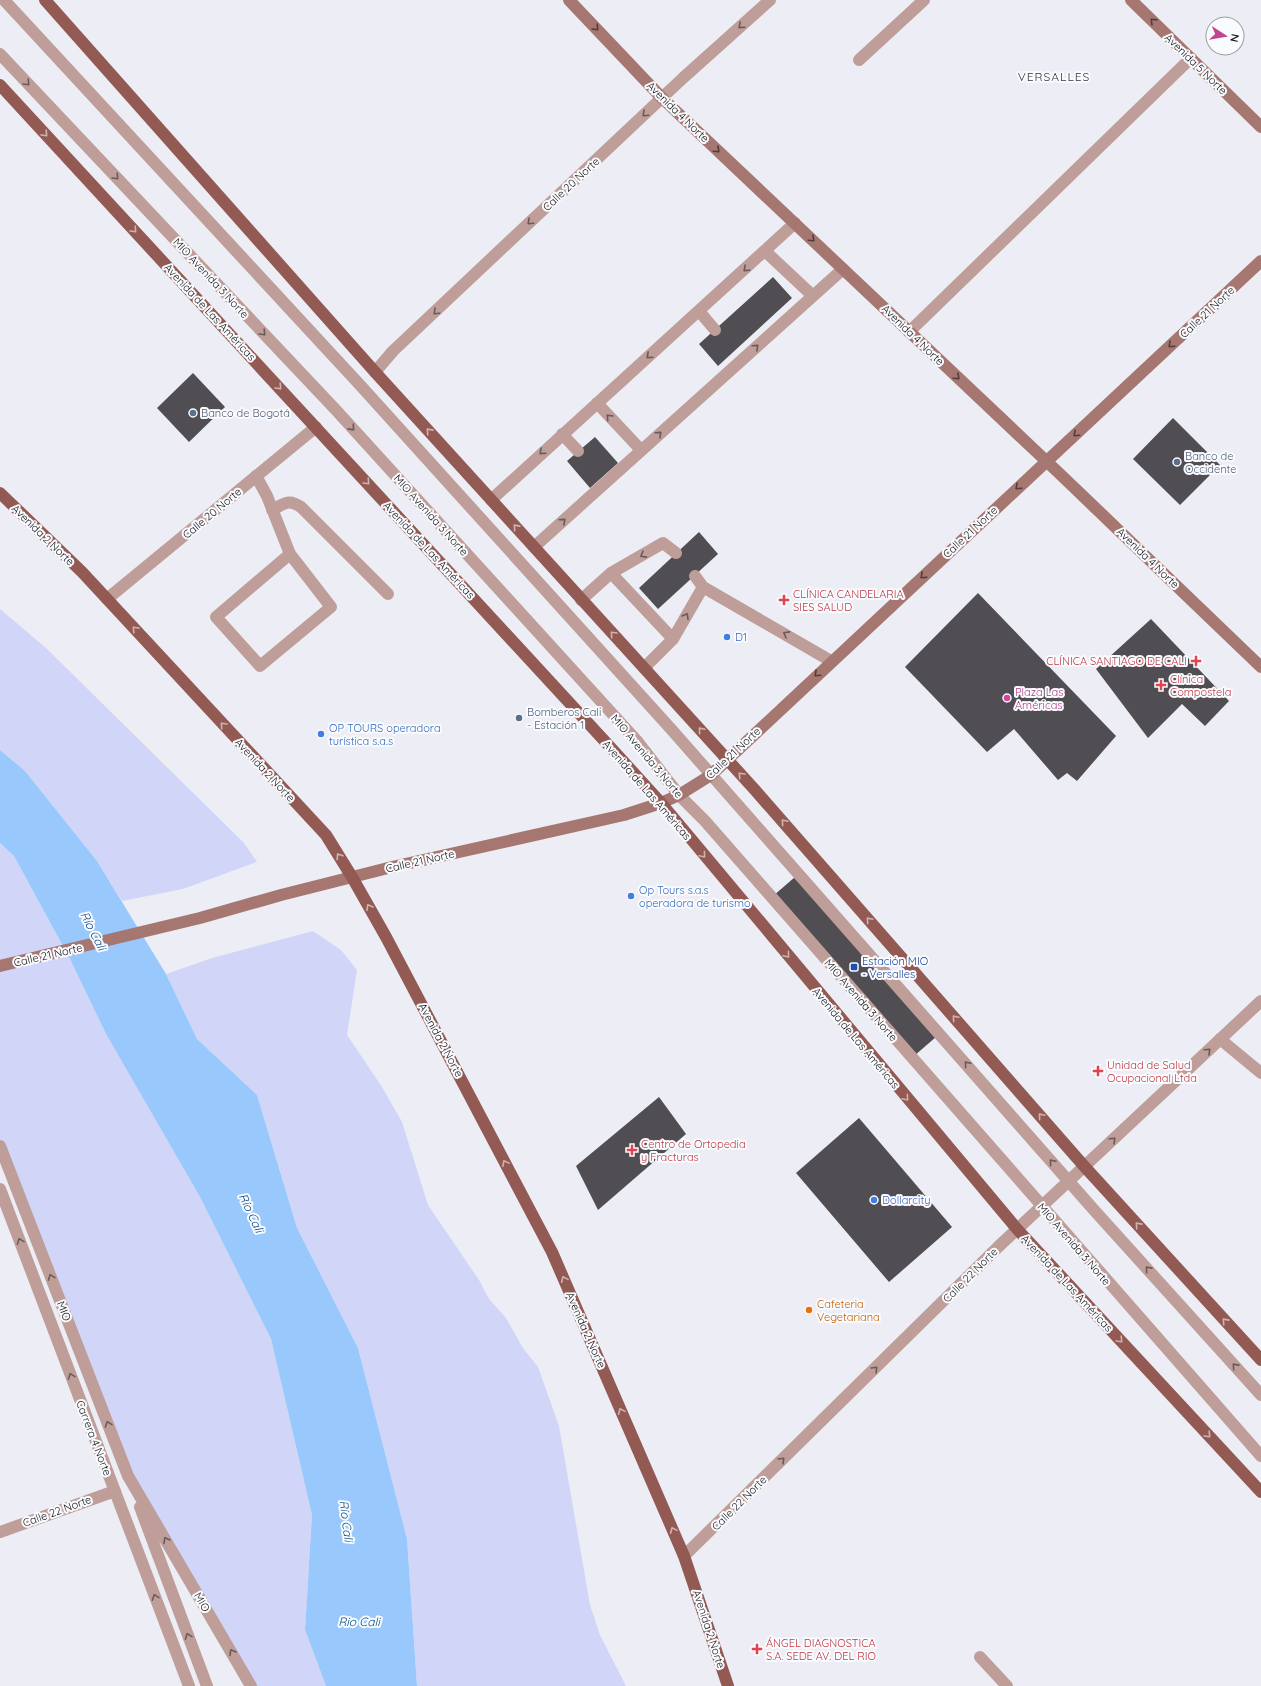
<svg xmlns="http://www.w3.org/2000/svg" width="1261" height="1686" font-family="Quicksand,sans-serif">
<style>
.green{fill:#d1d6f8}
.water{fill:#99c8fc}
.building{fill:#504d53}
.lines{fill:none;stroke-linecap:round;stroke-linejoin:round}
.lane{stroke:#bf9e99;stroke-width:12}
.street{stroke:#bf9e99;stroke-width:12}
.secondary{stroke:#a67770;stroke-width:12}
.primary{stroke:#935a53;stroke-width:12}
.oneway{stroke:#503d3c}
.oneway2{stroke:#6a5a59}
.oneway3{stroke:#ccb3b1}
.service-dot{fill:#5c6f8a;stroke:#fafbfe;stroke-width:1.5}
.health-dot{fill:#e0444e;stroke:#fafbfe;stroke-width:1.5}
.shop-dot{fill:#3f7fe0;stroke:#fafbfe;stroke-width:1.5}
.hotel-dot{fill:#d1479c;stroke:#fafbfe;stroke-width:1.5}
.transit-dot{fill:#1a4fb4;stroke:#fafbfe;stroke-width:1.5}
.food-dot{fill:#e8710a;stroke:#fafbfe;stroke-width:1.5}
.labels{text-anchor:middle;stroke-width:4;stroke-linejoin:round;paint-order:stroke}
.street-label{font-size:11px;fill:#161619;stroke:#fafbfe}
.service-label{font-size:11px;fill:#4e5e75;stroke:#fafbfe;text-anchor:start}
.health-label{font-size:11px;fill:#be3a42;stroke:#fafbfe;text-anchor:start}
.shop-label{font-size:11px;fill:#366cbe;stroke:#fafbfe;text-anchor:start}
.hotel-label{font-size:11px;fill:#b23c85;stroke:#fafbfe;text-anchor:start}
.transit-label{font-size:11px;fill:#164399;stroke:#fafbfe;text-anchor:start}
.food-label{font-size:11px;fill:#c56008;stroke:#fafbfe;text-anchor:start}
.neighbourhood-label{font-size:12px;letter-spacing:1px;fill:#35363c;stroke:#fafbfe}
.water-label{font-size:12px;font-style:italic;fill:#024a88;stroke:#fafbfe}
</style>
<rect width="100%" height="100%" fill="#ecedf5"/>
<path class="green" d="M0,609L46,648L244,843L257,862L183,889L122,901L97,861L25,771L0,750Z
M0,843L14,856L70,959L106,1034L200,1197L271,1339L312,1515L305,1630L326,1686H251L128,1476L0,1146Z
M313,931L341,950L357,970L347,1035L382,1087L402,1122L428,1205L479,1280L489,1299L506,1318L523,1348L538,1367L559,1426L590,1605L600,1635L626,1686H417L407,1539L358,1348L297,1228L257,1095L197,1039L166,974L212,958Z"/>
<path class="water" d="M0,750L25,771L97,861L166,974L197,1039L257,1095L297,1228L358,1348L407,1539L417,1686H326L305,1630L312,1515L271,1339L200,1197L106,1034L70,959L14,856L0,843Z"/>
<path class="building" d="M773,277L792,298L718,366L699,344Z
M193,373L225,407L189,442L157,408Z
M1173,418L1220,465L1180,505L1133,459Z
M595,437L618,463L590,488L567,461Z
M699,532L718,554L658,609L639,588Z
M978,593L1116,736L1077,781L1067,773L1058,780L1014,729L987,752L905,667Z
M1151,619L1229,701L1205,726L1182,704L1148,738L1096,669Z
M795,877L936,1037L914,1056L773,896Z
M659,1097L686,1134L598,1210L576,1166Z
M859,1118L952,1227L889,1282L796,1173Z"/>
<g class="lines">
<path class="lane" d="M4,0L360,385L671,729L1094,1210L1261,1395
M0,54L335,409L637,741L679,795L705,821L1261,1456
M859,60L924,0
M765,251L813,296
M699,311L715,330
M909,332L1191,58
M597,403L641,450
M562,434L578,451
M256,476L267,496L290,554L331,607L260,666L216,617L290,554
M491,500L795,223
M272,510C284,504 288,498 301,507L388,594
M534,547L843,269
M611,573L673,639
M703,587L831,661
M581,600L611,573L663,543L676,553
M644,668L673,639L703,587L695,576
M1220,1039L1261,1073
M0,1146L128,1476L251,1686
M140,1507L207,1686"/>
<path class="street" d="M375,372L393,351L683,78L770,0
M107,599L316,427
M0,1189L189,1686
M0,1532L115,1491
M684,1556L998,1247L1261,1001
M980,1657L1007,1686"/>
<path class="secondary" d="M569,0L662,98L1061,475L1261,667
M1131,0L1261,127
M0,966L200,918L281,895L392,867L624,815L661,803L679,795L711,775L1261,261"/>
<path class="primary" d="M45,0L375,372L755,790L1084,1166L1261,1360
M0,85L612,749L661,803L1017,1229L1261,1492
M0,493L82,572L326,835L352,877L386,937L552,1252L684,1556L728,1686"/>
</g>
<defs><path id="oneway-chevron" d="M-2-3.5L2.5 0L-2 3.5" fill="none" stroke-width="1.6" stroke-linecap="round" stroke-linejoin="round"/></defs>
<g class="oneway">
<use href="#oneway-chevron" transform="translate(1153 21) rotate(-136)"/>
<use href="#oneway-chevron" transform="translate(596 28) rotate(47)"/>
<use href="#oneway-chevron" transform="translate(717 150) rotate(43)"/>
<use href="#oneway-chevron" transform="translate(812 239) rotate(43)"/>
<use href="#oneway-chevron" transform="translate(1171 345) rotate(137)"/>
<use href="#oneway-chevron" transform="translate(957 377) rotate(43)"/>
<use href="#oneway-chevron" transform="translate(1076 434) rotate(137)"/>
<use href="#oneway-chevron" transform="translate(1018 487) rotate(137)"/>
<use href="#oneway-chevron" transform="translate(923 576) rotate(137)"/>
<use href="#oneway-chevron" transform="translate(817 674) rotate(137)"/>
</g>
<g class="oneway2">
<use href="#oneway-chevron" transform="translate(741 26) rotate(138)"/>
<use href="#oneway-chevron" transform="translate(27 83) rotate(47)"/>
<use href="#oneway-chevron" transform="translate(645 114) rotate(137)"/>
<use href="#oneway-chevron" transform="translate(116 177) rotate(47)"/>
<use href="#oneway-chevron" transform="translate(530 222) rotate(137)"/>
<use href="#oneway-chevron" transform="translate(746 269) rotate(138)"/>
<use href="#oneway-chevron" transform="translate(436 312) rotate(137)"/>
<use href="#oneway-chevron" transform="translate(263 333) rotate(47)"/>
<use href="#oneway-chevron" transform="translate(756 347) rotate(-42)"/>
<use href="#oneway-chevron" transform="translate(649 356) rotate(138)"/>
<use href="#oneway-chevron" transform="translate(609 417) rotate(-133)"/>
<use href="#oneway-chevron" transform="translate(352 428) rotate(48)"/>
<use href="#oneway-chevron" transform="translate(659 434) rotate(-42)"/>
<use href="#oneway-chevron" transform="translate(542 452) rotate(138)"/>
<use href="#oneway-chevron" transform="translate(563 521) rotate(-42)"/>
<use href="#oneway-chevron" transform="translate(643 555) rotate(151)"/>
<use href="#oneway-chevron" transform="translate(686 616) rotate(-60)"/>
<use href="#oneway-chevron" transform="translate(786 634) rotate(-151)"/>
<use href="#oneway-chevron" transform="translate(1208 1051) rotate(-43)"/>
<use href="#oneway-chevron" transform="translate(967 1064) rotate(-131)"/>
<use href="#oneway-chevron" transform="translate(1113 1140) rotate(-43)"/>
<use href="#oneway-chevron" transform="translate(1052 1162) rotate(-131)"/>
<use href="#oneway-chevron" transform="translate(20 1241) rotate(-111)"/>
<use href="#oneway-chevron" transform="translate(1148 1269) rotate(-132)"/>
<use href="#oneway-chevron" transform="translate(51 1277) rotate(-111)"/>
<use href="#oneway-chevron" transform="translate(1235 1366) rotate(-132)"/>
<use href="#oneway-chevron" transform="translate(875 1369) rotate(-45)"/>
<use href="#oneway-chevron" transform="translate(71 1376) rotate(-111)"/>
<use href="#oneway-chevron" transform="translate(108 1424) rotate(-111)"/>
<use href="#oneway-chevron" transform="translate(782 1460) rotate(-45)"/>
<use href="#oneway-chevron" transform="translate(166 1540) rotate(-120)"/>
<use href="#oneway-chevron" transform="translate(155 1597) rotate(-111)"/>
<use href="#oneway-chevron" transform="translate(188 1636) rotate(-111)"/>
<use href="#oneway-chevron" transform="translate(232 1652) rotate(-120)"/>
</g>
<g class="oneway3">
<use href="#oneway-chevron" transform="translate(45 134) rotate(47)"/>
<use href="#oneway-chevron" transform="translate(134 230) rotate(47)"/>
<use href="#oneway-chevron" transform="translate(279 387) rotate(47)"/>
<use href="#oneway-chevron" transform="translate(429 431) rotate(-132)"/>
<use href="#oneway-chevron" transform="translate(367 482) rotate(47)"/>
<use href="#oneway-chevron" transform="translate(516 527) rotate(-132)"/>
<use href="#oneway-chevron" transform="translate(135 629) rotate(-133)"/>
<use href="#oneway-chevron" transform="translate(613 634) rotate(-133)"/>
<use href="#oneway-chevron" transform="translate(223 725) rotate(-133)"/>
<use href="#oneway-chevron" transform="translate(701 730) rotate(-131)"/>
<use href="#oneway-chevron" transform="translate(741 775) rotate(-133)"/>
<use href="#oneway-chevron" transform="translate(784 822) rotate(-131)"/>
<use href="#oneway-chevron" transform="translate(703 855) rotate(50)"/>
<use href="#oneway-chevron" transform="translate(339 856) rotate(-123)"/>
<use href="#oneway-chevron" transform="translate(369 907) rotate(-119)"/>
<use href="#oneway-chevron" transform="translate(869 920) rotate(-131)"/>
<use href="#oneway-chevron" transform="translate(787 955) rotate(50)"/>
<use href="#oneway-chevron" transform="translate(955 1018) rotate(-131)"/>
<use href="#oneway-chevron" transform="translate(906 1098) rotate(50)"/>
<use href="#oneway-chevron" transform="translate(1041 1116) rotate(-131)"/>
<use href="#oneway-chevron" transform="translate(505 1163) rotate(-118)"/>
<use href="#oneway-chevron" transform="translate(1138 1225) rotate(-132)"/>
<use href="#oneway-chevron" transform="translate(564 1279) rotate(-114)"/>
<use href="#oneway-chevron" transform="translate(1225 1321) rotate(-132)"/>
<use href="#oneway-chevron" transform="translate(1120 1340) rotate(47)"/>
<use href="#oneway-chevron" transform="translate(621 1411) rotate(-114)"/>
<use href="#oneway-chevron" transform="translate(1208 1435) rotate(47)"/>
<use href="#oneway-chevron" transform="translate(673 1530) rotate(-114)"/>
</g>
<g class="service-dot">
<circle cx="193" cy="413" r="4"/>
<circle cx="1177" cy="462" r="4"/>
<circle cx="519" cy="718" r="4"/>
</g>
<g class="health-dot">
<path d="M782 594h4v4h4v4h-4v4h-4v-4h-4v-4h4z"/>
<path d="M1194 655h4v4h4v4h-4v4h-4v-4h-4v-4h4z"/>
<path d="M1159 679h4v4h4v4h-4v4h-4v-4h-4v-4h4z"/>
<path d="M1096 1065h4v4h4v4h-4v4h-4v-4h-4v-4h4z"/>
<path d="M630 1144h4v4h4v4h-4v4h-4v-4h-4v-4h4z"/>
<path d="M755 1643h4v4h4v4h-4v4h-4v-4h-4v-4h4z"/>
</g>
<g class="shop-dot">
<circle cx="727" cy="637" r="4"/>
<circle cx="321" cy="734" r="4"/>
<circle cx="631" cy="896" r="4"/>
<circle cx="874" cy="1200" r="4"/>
</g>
<circle class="hotel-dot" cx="1007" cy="698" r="4"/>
<rect class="transit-dot" x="850" y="963" width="8" height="8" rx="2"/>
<circle class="food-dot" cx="809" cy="1310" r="4"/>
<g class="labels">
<g class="street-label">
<text transform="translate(1196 64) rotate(44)" y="4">Avenida 5 Norte</text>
<text transform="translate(678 112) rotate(44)" y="4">Avenida 4 Norte</text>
<text transform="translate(571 184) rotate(-43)" y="4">Calle 20 Norte</text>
<text transform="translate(211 278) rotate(47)" y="4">MIO Avenida 3 Norte</text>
<text transform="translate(210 312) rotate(47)" y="4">Avenida de Las Américas</text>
<text transform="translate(1207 312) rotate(-43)" y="4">Calle 21 Norte</text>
<text transform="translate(913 335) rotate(44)" y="4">Avenida 4 Norte</text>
<text transform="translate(212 513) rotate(-40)" y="4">Calle 20 Norte</text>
<text transform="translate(431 515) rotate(48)" y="4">MIO Avenida 3 Norte</text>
<text transform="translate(970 532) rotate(-43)" y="4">Calle 21 Norte</text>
<text transform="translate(43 535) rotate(44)" y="4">Avenida 2 Norte</text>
<text transform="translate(429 550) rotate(47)" y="4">Avenida de Las Américas</text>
<text transform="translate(1148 558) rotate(44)" y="4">Avenida 4 Norte</text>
<text transform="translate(733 753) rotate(-43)" y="4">Calle 21 Norte</text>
<text transform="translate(647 756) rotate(50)" y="4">MIO Avenida 3 Norte</text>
<text transform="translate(265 770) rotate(47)" y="4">Avenida 2 Norte</text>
<text transform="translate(647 790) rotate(49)" y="4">Avenida de Las Américas</text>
<text transform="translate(420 861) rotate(-13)" y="4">Calle 21 Norte</text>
<text transform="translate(48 955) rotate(-13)" y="4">Calle 21 Norte</text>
<text transform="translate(861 1000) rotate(49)" y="4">MIO Avenida 3 Norte</text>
<text transform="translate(856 1038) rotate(50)" y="4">Avenida de Las Américas</text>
<text transform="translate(441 1040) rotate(62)" y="4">Avenida 2 Norte</text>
<text transform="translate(1074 1244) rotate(49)" y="4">MIO Avenida 3 Norte</text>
<text transform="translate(970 1275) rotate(-45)" y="4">Calle 22 Norte</text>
<text transform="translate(1067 1283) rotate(47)" y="4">Avenida de Las Américas</text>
<text transform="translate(64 1311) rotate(69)" y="4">MIO</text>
<text transform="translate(586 1330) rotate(66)" y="4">Avenida 2 Norte</text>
<text transform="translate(94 1438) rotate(69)" y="4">Carrera 4 Norte</text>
<text transform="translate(739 1503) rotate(-45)" y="4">Calle 22 Norte</text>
<text transform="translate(57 1511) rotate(-20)" y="4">Calle 22 Norte</text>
<text transform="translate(202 1602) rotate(60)" y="4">MIO</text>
<text transform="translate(709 1629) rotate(72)" y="4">Avenida 2 Norte</text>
</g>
<g class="service-label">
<text x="201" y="417">Banco de Bogotá</text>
<text x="1185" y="460">Banco de<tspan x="1185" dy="13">Occidente</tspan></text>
<text x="527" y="716">Bomberos Cali<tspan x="527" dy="13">- Estación 1</tspan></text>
</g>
<g class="health-label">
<text x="793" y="598">CLÍNICA CANDELARIA<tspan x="793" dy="13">SIES SALUD</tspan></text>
<text x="1187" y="665" text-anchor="end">CLÍNICA SANTIAGO DE CALI</text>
<text x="1170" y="683">Clínica<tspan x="1170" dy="13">Compostela</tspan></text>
<text x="1107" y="1069">Unidad de Salud<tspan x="1107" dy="13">Ocupacional Ltda</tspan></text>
<text x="641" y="1148">Centro de Ortopedia<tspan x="641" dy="13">y Fracturas</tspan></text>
<text x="766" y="1647">ÁNGEL DIAGNOSTICA<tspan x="766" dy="13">S.A. SEDE AV. DEL RIO</tspan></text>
</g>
<g class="shop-label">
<text x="735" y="641">D1</text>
<text x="329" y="732">OP TOURS operadora<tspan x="329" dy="13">turística s.a.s</tspan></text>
<text x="639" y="894">Op Tours s.a.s<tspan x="639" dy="13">operadora de turismo</tspan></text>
<text x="882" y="1204">Dollarcity</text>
</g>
<g class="hotel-label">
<text x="1015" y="696">Plaza Las<tspan x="1015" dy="13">Américas</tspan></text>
</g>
<g class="transit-label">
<text x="862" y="965">Estación MIO<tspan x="862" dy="13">- Versalles</tspan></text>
</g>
<g class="food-label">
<text x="817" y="1308">Cafeteria<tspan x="817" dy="13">Vegetariana</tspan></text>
</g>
<g class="neighbourhood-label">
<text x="1054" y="81">VERSALLES</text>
</g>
<g class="water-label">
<text transform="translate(93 931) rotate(63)" y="4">Río Cali</text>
<text transform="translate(251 1213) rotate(65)" y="4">Río Cali</text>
<text transform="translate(346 1521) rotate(83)" y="4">Río Cali</text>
<text x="359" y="1626">Rio Cali</text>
</g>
</g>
<g transform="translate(1225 36) rotate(102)"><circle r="19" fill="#fafbfe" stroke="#9f9fa2"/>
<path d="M0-3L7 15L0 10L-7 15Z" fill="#c14391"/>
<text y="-6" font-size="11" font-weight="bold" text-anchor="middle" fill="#161619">N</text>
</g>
</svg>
